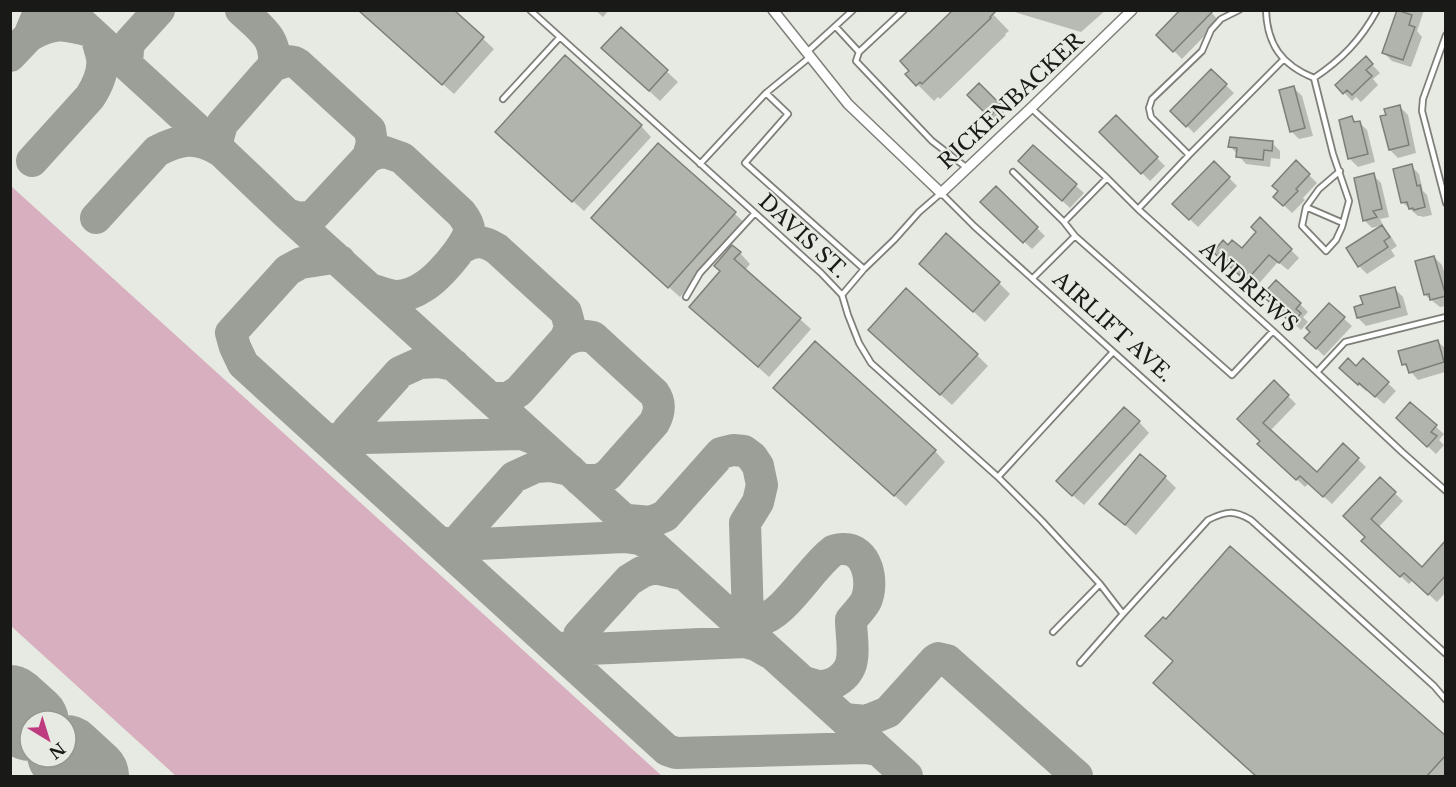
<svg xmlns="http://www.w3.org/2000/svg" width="1456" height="787" font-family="'Libre Baskerville',serif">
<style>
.green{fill:#d7afbf}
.shadow{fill:#0003}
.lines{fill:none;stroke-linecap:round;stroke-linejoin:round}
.taxiway{stroke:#9c9e98;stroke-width:32}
.runway{stroke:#9c9e98;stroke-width:78}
.building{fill:#b1b4ad;stroke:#7c7f78;stroke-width:1.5}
.service-casing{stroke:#7d7f78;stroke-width:8}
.minor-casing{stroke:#7d7f78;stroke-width:12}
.service{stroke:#fff;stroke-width:4.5}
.minor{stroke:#fff;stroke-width:9}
.labels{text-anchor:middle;stroke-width:4.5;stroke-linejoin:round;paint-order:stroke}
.street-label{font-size:21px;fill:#191a17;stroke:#e7eae2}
</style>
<rect width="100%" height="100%" fill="#e7eae2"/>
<path class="green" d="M10,186H11L662,776H176L11,626Z"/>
<path class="shadow" d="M452,10L494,49L454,94L364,15Z
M595,10H609L603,17Z
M989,10L1009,31L1005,34L1006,35L940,99L938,97L934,101L907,74Z
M1008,10H1106L1081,32Z
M1209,10L1219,21L1182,59L1158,35Z
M1403,10H1424L1417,31L1422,37L1411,67L1392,61L1384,53Z
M621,29L678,82L660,101L614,59Z
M1366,58L1380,73L1373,79L1378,85L1361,102L1356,97L1352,101L1337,85Z
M1211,71L1234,93L1194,133L1172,111Z
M979,85L1005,111L995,121L969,95Z
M1294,88L1302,96L1313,136L1299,139L1291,131Z
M1400,107L1408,115L1416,153L1398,158L1390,150L1387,116Z
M1116,117L1165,166L1150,181L1101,132Z
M1352,118L1357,123L1359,122L1367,130L1375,162L1358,167L1350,159L1340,121Z
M641,126L651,137L584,211L508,142Z
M1272,143L1280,151V159L1271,158L1270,167L1246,164L1230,146Z
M658,145L746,224L680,297L603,229Z
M1033,147L1084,193L1070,208L1028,169Z
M1296,162L1317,183L1303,198L1305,200L1292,213L1275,197Z
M1214,163L1237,186L1198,227L1174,204Z
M1411,166L1419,174L1423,191L1427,195L1432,215L1423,217L1421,216H1418L1402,202Z
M1373,175L1381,183L1389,217L1380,219L1383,225L1372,228L1364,220Z
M996,188L1045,236L1032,249L982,202Z
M1260,219L1299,258L1288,270L1278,262L1255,288L1223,260L1228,247L1242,251L1258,233Z
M1382,227L1390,235L1397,246L1391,250L1395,256L1367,274L1359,266Z
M740,253L750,264L745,270L811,329L769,377L702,317L722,272Z
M1434,257L1442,265L1446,278V306L1440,307L1425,295Z
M932,274L999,283L1010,294L985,322Z
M1395,289L1403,297L1408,315L1366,326L1358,318L1364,306Z
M1264,295L1300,304L1308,312L1303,317L1308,322L1301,330Z
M1329,305L1352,326L1324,356L1306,338Z
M881,341L977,355L988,366L952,405Z
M1437,341L1446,349V375L1445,372L1418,380L1404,364Z
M1363,360L1396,391L1384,404L1368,390L1366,391L1349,376Z
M1274,382L1296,404L1270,431L1317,474L1343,445L1366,467L1332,504L1309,483L1305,487L1267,452L1262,441L1239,419Z
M786,398L935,451L945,462L906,506Z
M1410,404L1444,434L1439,440L1444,445L1436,454L1406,426Z
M1139,422L1149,433L1084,505L1069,492Z
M1165,477L1176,488L1136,535L1101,503Z
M1380,479L1403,501L1378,528L1422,569L1446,542V592L1437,602L1413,580L1409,584L1363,541L1367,537Z
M1446,738V776H1258Z"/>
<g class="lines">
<path class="taxiway" d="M67,10L221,151L286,213L907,776
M29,36C54,22 62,24 90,31
M10,56L29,36L37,17
M127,65L128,49L130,42L159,10
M273,66C281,63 290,58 298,64L370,130L372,143L368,157L314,215C303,219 296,218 286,213
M221,151L217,142L222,124L273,66C279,39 259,27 241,10
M368,157L378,153L385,152L402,158L461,213C465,218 469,224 469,230C468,245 436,280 423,287C416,292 405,296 397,296C388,296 378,291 370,289
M32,161L90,97C97,86 104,72 102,58C101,51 98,45 97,38
M96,218L157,151C180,139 196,136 219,150
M460,249C475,240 483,240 497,249L566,312L570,327L566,338L519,391L508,398H493L488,396
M340,261L333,258L301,263L288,270L231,333L235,347L243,364L667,750L676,753L864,748L878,750
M563,342C573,336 581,334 593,337L654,393C661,403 660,412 654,423L608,475L599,480H580
M325,439L522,434L535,439
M350,454L346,443L348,430L400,372L420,363L439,362L454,365
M628,520L651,522L665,516L721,453L733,450L744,451L752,457L758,466L762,485L758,502L745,523L748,619L755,638
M440,542L457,545L624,537L639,539L652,545
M463,558L461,553V537L514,477L536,467L551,466L570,470
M733,618C741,620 749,622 757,621C784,617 810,568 833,551C836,550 839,549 842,549C868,547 874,583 866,601C862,608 856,614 851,620C851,632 854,647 852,659C850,675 834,687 818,686C813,685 808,683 804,682
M553,646L567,650L745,642L756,645L768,652
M578,664L576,649L579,635L629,580L642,572L654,568L685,575
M844,719L866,721L888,712L935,660L938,658L947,660L1077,776"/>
<path class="runway" d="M10,704L30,722
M66,754L90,776"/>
</g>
<path class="building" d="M358,10H454L484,37L442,85Z
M953,10H997L990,17L991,18L922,84L920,82L916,86L905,74L909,71L900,61Z
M1180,10H1214L1173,52L1156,35Z
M1397,10L1412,15L1409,25L1415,27L1403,60L1382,53Z
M621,27L668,70L649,91L601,48Z
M565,55L642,125L572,202L495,132Z
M1366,56L1373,64L1366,70L1372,76L1352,95L1347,90L1343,94L1335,85Z
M1211,69L1227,84L1186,127L1170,111Z
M979,83L1001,105L989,117L967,95Z
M1294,86L1305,128L1290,132L1279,90Z
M1400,105L1409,145L1389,150L1380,116L1386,115L1384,109Z
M1116,115L1158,157L1141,174L1099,132Z
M1352,116L1354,122L1360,121L1368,154L1348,159L1339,120Z
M1230,137L1273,141L1272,151L1264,150L1263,160L1236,157L1237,148L1228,147Z
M658,143L736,212L668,288L591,218Z
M1033,145L1077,184L1062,201L1018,161Z
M1296,160L1310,174L1296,189L1298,191L1283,206L1273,197L1278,191L1272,186Z
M1214,161L1230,177L1189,220L1172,204Z
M1412,164L1417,186L1420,185L1425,207L1414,210L1413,208L1409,209L1407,202L1401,203L1393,169Z
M1374,173L1382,209L1373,211L1377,217L1363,221L1354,178Z
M996,186L1038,227L1023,243L980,202Z
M1260,217L1292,249L1279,263L1269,255L1246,281L1213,252L1223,240L1228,245L1232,240L1242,248L1256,232L1251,227Z
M1382,225L1390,237L1384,241L1388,247L1358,267L1346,248Z
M946,233L1000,282L973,312L919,264Z
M732,245L741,252L734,259L801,318L758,367L689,307L720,271L714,266Z
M1434,256L1446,296L1430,300L1429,294L1424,295L1415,261Z
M1276,280L1301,303L1296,309L1301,313L1292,324L1262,295Z
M1395,287L1400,307L1357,318L1354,307L1363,304L1360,296Z
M906,288L978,354L940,395L868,330Z
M1329,303L1345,317L1316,349L1304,338L1310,332L1306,328Z
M1438,340L1444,362L1409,373L1406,364L1402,365L1398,351Z
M815,341L936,450L894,496L773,388Z
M1348,358L1356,366L1363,358L1389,382L1375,397L1359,383L1358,385L1339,368Z
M1274,380L1289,395L1263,423L1317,472L1343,443L1359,458L1323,497L1300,476L1296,480L1257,444L1260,441L1237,419Z
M1410,402L1437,425L1431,432L1437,436L1427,447L1396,418Z
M1124,407L1140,421L1072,496L1056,481Z
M1140,454L1166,476L1125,525L1099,504Z
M1380,477L1396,492L1371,519L1422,567L1446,540V575L1428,595L1404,573L1400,577L1361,541L1365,537L1343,516Z
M1230,546L1446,736V755L1426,777H1257L1153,683L1173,661L1145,636L1163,617L1166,619Z"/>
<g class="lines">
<g class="service-casing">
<path id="service" d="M530,10L755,213L821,273L842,295L848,315L859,343L871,363L998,477L1042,521L1100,584L1123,614
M1266,10C1267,45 1282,65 1314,78
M836,27L859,52L904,10
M1446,35L1423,99L1422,111L1446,203
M807,52L853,10
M859,52L856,61L932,141L967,168
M1314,78L1333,154L1349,201L1342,227L1336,240L1326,251L1302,226L1306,207L1319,189L1340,171
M1314,78C1341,60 1361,40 1377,10
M766,93L788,114L745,163L864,269
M503,99L560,37
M1031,108L1107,178L1138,209L1273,331L1402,452L1446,491
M1189,155L1151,117L1149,108L1152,99L1202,51L1211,30L1221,19L1239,10
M700,164L766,93L810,57
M1013,172L1064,222L1075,236L1232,375L1273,331
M1306,207L1343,223
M1138,209L1189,155L1283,60
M1064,222L1107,178
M1033,278L1075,236
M842,295L864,269L894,240L919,212L941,193L974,226L1305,525L1446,654
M686,297L700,273L755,213
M1318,371L1345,342L1446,317
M998,477L1113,352
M1053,632L1100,584
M1080,663L1123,614L1208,520C1226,511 1234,510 1251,520L1434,686L1446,700"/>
</g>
<g class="minor-casing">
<path id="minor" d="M773,10L848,104L941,193L1031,108L1132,10"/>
</g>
<use href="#service" class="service"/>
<use href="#minor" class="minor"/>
</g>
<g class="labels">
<g class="street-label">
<text transform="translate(1011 101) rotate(-43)" y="7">RICKENBACKER</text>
<text transform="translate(803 236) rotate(43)" y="7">DAVIS ST.</text>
<text transform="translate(1249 287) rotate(42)" y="7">ANDREWS</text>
<text transform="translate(1113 327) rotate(42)" y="7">AIRLIFT AVE.</text>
</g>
</g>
<rect width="1456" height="787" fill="none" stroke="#191a17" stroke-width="24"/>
<g transform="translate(48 739) rotate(142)"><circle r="28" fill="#e7eae2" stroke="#959791" stroke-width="1.5"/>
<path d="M0-4.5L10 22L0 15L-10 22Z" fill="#bf3b80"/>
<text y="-9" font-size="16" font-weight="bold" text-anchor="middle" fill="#191a17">N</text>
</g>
</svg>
